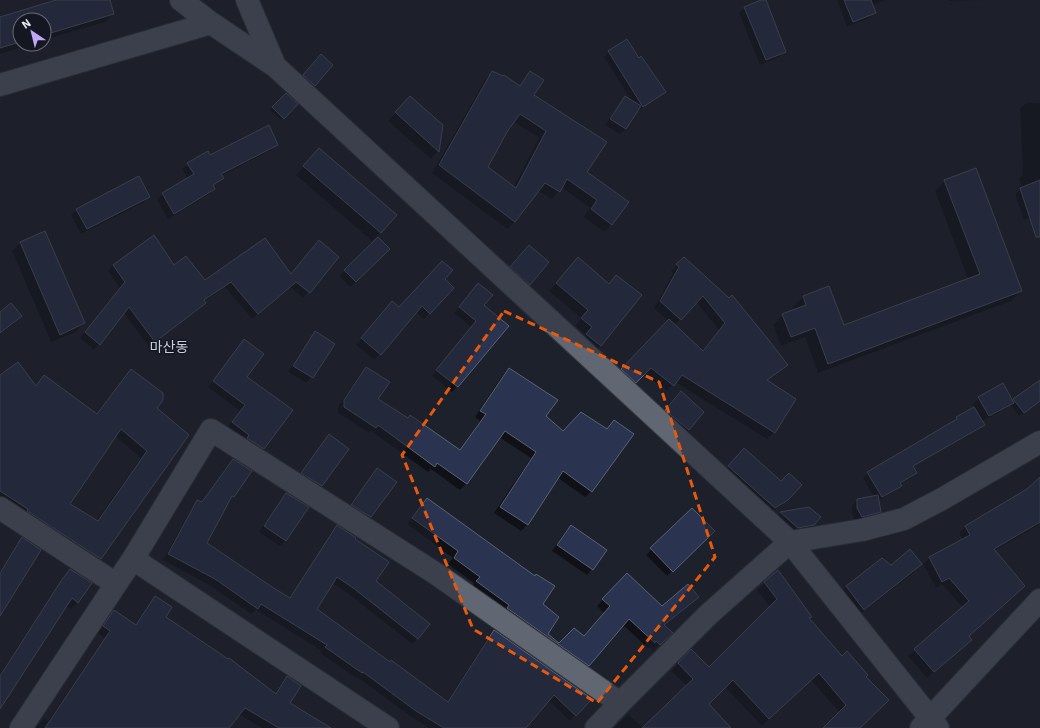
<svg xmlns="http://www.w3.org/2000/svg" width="1040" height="728" font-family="'IBM Plex Sans','Noto Sans KR',sans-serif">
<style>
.shadow{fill:#0007;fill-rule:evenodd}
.building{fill:#2a334f;stroke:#5d626f;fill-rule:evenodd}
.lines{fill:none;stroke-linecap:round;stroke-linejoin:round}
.minor-casing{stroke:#383c45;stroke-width:24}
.minor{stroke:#616673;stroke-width:22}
.marked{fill:none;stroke:#e8590c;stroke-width:3;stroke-dasharray:8 5;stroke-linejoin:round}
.labels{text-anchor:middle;stroke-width:3;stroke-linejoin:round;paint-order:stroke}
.quarter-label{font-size:14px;fill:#cacfde;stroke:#141722}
</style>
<rect width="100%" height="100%" fill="#1d212c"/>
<path class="shadow" d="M60,0H109L113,14L105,22L44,40V20H20V44H32L0,54V18Z
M764,0L785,52L779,57L760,65L739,13L745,7Z
M837,0H886L872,6L875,13L869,18L847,27Z
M949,0H992L949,1Z
M609,52L638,59L664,92L659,96L638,111L637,110L626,129L620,134L605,125L620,103L625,98L632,102L604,57Z
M321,55L332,65L311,87L301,78Z
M493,72L519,86L523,80L530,72L533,95L586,172L612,224L604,232L584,217L590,208L561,187L559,191L552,199L538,191L514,222L507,229L432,173L485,80ZM513,121L539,138L513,188L486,167Z
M286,94L296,104L281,120L270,110Z
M1026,103H1040V215L1024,220L1015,194L1022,188L1019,179L1023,175L1020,109Z
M403,105L438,151L431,159L388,121Z
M277,145L271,150L221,176L222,178L217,183L212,186L214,189L208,195L168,219L157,200L162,194L188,179L182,169L188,164L210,156Z
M311,158L380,232L372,241L296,175Z
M945,181L1021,291L1011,301L818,373L805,337L781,346L773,325L783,315L795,310L793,307L803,297L829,287L843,326L968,279L935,191Z
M148,197L143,203L81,234L71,215L77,209Z
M45,232L84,323L76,332L51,342L12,251L20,243Z
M153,237L174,266L205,281L290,275L319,241L338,257L303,298L290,287L252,319L225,287L204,302L205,303L199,309L149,347L124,313L99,344L94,350L80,338L120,288L108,271L113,265Z
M378,238L389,249L350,287L339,276Z
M524,252L529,284L524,290L506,273Z
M579,259L601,345L593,353L580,342L586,335L575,326L581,318L549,291Z
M684,259L786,365L780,371L766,381L795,399L774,433L767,439L675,382L667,391L644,373L629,389L616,376L668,321L654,308L673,274L671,271ZM696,302L719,330L702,351L675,325Z
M444,279L453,288L424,319L416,312L374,360L356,345L387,308H399Z
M473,290L482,306L508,326L452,392L432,376L471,327L454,313Z
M0,313L20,316L13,324L0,334Z
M316,333L333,344L312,377L306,383L288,372L310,338Z
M244,340L245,377L263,448L257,454L227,428L240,411L208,387L239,346Z
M367,368L377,400L459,451L480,421L475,417L503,375L509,369L544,416L563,432L606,430L614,421L592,491L585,497L558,478L527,525L521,531L494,513L531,458L499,437L466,484L460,490L431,469L428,472L371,431L369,433L338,413V407L360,374Z
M131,370L156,408L188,435L100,558L93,565L0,502V431L38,383L44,376L96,414L125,377ZM115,436L141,458L96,521L69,504Z
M1040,381V401L1019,416L1010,404L1007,408L983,421L973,404L979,398L1012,402Z
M681,392L689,429L680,438L658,419L672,400Z
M973,408L983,425L978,430L912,467L916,473L911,478L900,484L901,485L896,490L878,501L880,512L874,518L856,522L852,514V506L857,500L874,497L863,478L868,473L951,423L956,418Z
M329,435L321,485L315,491L296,479L324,441Z
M739,455L787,500L781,506L769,513L723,472Z
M233,460L251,471L223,510L206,543L289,599L332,533L337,527L354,539L375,582L418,638L412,644L346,592L332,583L316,610L447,702L488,637L494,631L591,699L570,721L548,700L524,728H429L410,716L357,677L356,678L320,653L322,651L256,610L251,614L209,585L163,560L192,507L198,501L201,503L227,466Z
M378,469L396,482L370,517L365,522L346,510L372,475Z
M1040,479V522L1037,526L994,551L964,646L927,678L908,656L963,608L942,584L936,588L923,564L930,558L963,540L959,533L966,527L1027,490Z
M286,494L285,541L280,546L259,532L281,500Z
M427,499L541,604L546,634L559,645L583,637L604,613L597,606L627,575L662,607L698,597L664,626L671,633L653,651L650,647L648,648L623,625L582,672L471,588L474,583L448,564L453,558L407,524L421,506Z
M809,508L813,525L807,531L792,533L775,518L781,513Z
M692,509L713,531L667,576L646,555Z
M571,526L592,569L587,575L552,551L565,532Z
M22,539L0,614V571L17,544Z
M910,550L921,564L913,573L855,618L838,596L846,587L882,559L890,566Z
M70,570L78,602L71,609L66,606L0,707V674L63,577Z
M765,583L808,619L842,657L865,677L859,728H824L840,713L811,680L762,726L725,687L708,704L730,728H644L687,686L671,671L691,651L709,668L770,607L757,590Z
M155,598L164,617L275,694L281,684L288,678L289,703L330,728H262L238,714L227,728H35L44,718L48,721L105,638L97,633L107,618L114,611L135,625L149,604Z
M628,714L643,728H614Z"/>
<path class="building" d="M56,0H110L114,14L44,35V20H20V42L0,48V17Z
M761,0H766L786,52L766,60L744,7Z
M844,0H871L876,13L853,22Z
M627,39L639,58L641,56L666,92L643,107L608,51Z
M321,54L333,65L315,86L303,75Z
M492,71L503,76L504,75L520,86L530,71L544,80L534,95L607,142L587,172L629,202L612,225L591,209L597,200L567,179L560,192L545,183L515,222L439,165ZM520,114L546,131L516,188L488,167L507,132Z
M286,93L298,104L284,119L272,107Z
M410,96L443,125L439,152L395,112Z
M625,96L641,106L626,129L610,119Z
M269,125L278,145L221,174L224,178L213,185L215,189L174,214L162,193L194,174L187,163L208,151L210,155Z
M319,148L397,215L381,233L303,166Z
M976,168L1022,291L828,364L815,328L791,337L782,314L806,305L803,296L829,286L844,325L980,274L944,180Z
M139,176L150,197L87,229L76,209Z
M1040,180V237H1036L1020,188Z
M45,231L85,323L60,335L20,242Z
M154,235L174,265L186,256L205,280L265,238L291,274L319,240L339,257L310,293L296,282L258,314L231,282L204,300L206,303L155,342L129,307L100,345L85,332L125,282L113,265Z
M378,237L390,249L356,282L344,270Z
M529,245L549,262L530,285L510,267Z
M578,257L609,284L616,275L642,295L601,346L586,334L592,327L581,318L588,310L556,283Z
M684,257L729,298L732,295L767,338L788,365L767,380L796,399L775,433L682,375L674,386L651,368L636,383L621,369L669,319L703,351L725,323L703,296L681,320L660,301L679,267L676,264Z
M442,261L453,270L445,279L454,288L430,314L422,306L381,355L361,338L392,301L399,307Z
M478,283L493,295L484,305L509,326L458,387L436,370L476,321L459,307Z
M11,303L22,316L0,333V312Z
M315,331L335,344L313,378L293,366Z
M244,339L264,354L247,377L293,410L264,449L247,438L249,435L232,422L245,405L213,381Z
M18,362L36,386L44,375L97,414L131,369L163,393V400L157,408L189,435L101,559L27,511L28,509L0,491V375ZM121,429L147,451L98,521L70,504Z
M366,367L390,382L378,399L408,418L410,415L460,450L486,414L480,411L509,368L558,400L546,416L563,431L581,412L607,429L614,420L634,434L592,492L563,471L528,525L500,507L536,452L505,431L467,484L437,463L435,467L378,425L376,428L344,407V400Z
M1040,380V401L1024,413L1013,399Z
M1003,383L1014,403L989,416L978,397Z
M681,391L704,412L689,430L665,410Z
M974,407L985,425L913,466L917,473L900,483L902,486L882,497L867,472L957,419L956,417Z
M329,434L349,449L322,486L301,473Z
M744,448L781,481L789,473L802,485L788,500L775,508L728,466Z
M233,459L252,471L234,497L232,496L207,543L272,587L290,598L337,525L356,538L355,539L389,562L376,581L430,624L418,639L352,587L337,577L317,609L390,662L391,660L448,702L494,630L592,699L576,716L554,695L526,728H444L416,711L363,672L362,673L325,647L327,645L261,604L258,609L215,579L168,554L197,500L202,502Z
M377,468L397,482L371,517L351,505Z
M1040,477V522L994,549L1025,586L969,636L972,640L934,672L914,649L969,601L949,578L942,582L929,557L970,535L965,526L1027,489Z
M286,493L309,507L286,541L264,526Z
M878,495L881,512L862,517L857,508V499Z
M427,498L535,576L536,574L555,586L543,604L559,617L548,634L559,643L574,628L584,636L610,606L602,599L627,573L662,606L688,584L699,597L664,625L673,633L660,645L656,641L655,643L629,619L589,666L507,608L509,605L476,581L480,577L454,558L458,551L412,518Z
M809,507L821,517L814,525L798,528L780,512Z
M692,508L715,531L673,572L650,548Z
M571,525L607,550L593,570L557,545Z
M22,537L41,550L0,616V573Z
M910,549L922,564L864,610L846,586L882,558L892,566L891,565Z
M70,569L92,583L78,603L72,598L0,709V676L61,581Z
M778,570L812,617L809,618L842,656L847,651L868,675L866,677L889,700L860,728H823L846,705L819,673L769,719L733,680L709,704L731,728H642L693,679L678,663L691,649L709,667L777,599L764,582Z
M155,596L172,607L166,617L228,659L229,658L276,694L287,676L301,686L290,703L331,728H279L245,708L229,728H45L110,631L103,626L114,610L136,625Z"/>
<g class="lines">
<g class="minor-casing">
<path id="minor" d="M181,0L211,23
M247,0L275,66
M0,85L211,23L275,66L790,542L938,728
M0,508L116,584
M133,559L388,728
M21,728L116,584L133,559L211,430L435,573L620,703
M596,728L620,703L709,614L790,542L862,530L904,519L942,499L1040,442
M921,728L1040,600"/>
</g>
<use href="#minor" class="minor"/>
</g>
<path d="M0 0H1040V728H0ZM504,311L659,382L715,557L597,703L473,629L402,455Z" fill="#1d212c" fill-opacity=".55" fill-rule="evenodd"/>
<path class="marked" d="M504,311L659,382L715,557L597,703L473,629L402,455Z"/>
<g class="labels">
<g class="quarter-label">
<text x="169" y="352">마산동</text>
</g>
</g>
<g transform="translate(32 32) rotate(325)"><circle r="19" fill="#141722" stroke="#696c76"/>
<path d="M0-3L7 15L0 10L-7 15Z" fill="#bfa9f4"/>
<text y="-6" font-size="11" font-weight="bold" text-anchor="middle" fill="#e8ebf3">N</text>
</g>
</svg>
